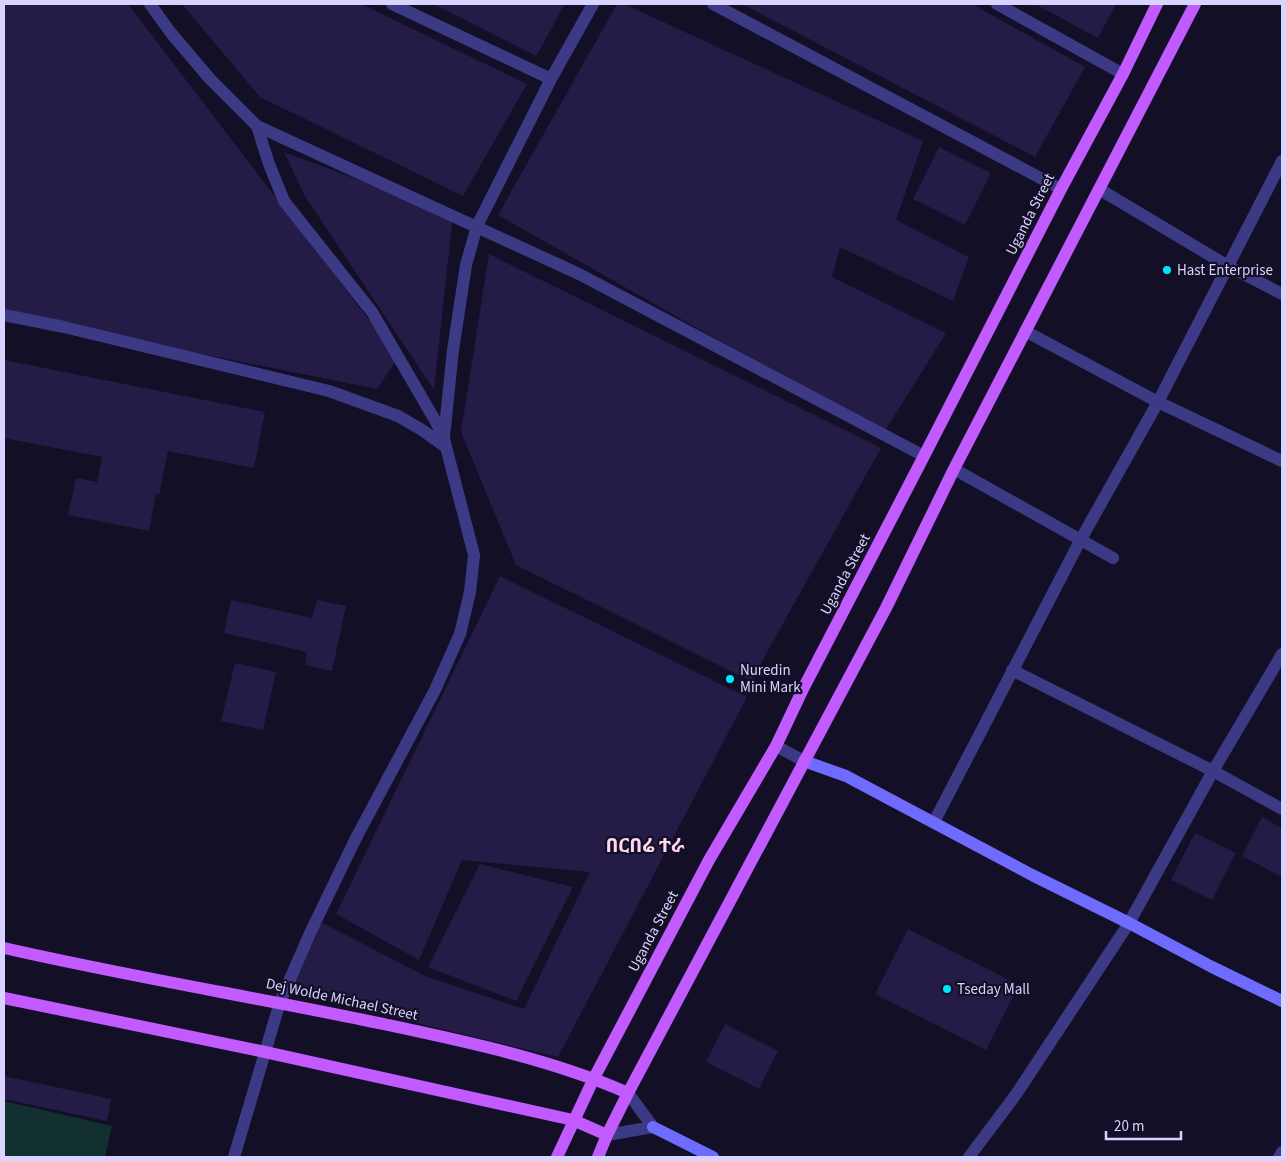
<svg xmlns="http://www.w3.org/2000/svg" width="1286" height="1161" font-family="'Source Sans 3','Noto Sans Ethiopic',sans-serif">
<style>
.green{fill:#12302f}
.building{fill:#241b47}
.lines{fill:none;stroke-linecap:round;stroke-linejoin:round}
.street{stroke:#3d3a85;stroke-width:12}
.secondary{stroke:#6f6bff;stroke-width:12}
.primary{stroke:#c25bff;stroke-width:12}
.poi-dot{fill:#00e5ff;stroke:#130f26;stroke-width:2}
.labels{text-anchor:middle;stroke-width:4.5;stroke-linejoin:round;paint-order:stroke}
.street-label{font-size:15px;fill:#d9d4ff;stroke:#130f26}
.poi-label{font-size:15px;fill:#d9d4ff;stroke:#130f26;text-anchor:start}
.district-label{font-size:20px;font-weight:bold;fill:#ffd6f0;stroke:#130f26}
</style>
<rect width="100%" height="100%" fill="#130f26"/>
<path class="green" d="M4,1101L112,1126L105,1157H4Z"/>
<path class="building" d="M4,4H128L398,358L377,389L4,314Z
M182,4H361L527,84L463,196L260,97Z
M433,4H565L536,56Z
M617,4H624L923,141L896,220L969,257L953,301L840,247L832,277L946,333L883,434L498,215Z
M742,4H972L1085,67L1035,157Z
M1035,4H1116L1098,38Z
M939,147L991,173L965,225L913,199Z
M284,152L453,215L434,390L305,196Z
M489,254L881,448L751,681L516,565L461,432Z
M4,360L265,412L254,468L168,451L159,495L156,494L149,531L68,515L76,478L97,482L102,457L4,438Z
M500,576L747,697L558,1057L285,991L317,920L425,976L524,1009L590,872L462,860L419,960L336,914Z
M231,600L312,618L317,600L346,606L332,671L305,665L307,652L224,633Z
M235,663L276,672L263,730L221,721Z
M1262,817L1282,828V877L1242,856Z
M1195,833L1236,853L1212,900L1171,880Z
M480,864L573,887L516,1001L428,967Z
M908,929L1019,985L986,1050L875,994Z
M725,1024L778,1051L759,1089L706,1062Z
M4,1076L111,1099L107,1121L4,1099Z"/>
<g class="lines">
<path class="street" d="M150,4L171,33L210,79L257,126L269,164L284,201L372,312L436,422L444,439L474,555L470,592L460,634L435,690L356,838L311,931L280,1002L234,1157
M392,4L551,79
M713,4L1061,189
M997,4L1123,74
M257,126L579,274L924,456
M1099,189L1228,266L1282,294
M4,315L64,327L329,391L398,416L422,430L446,447
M1025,331L1158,402L1282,461
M444,437L453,350L466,265L477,226L551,79L593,4
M954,469L1113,558
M1012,670L1213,771L1282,809
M776,746L804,761
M934,822L1081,539L1158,402L1282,161
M607,1135L653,1127L628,1093
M969,1157L1017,1093L1129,923L1213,771L1282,654
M1279,1157L1282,1152"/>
<path class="secondary" d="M804,761L846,776L1032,875L1129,923L1212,967L1282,1001
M653,1127L713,1157"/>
<path class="primary" d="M4,948C131,977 260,998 388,1025C468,1042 553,1060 628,1093
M4,998L265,1052L573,1120L607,1135
M557,1157L594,1078L709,860L776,746L803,689L924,456L1061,189L1123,74L1157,4
M598,1157L607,1135L628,1093L886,608L954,469L1195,4"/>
</g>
<g class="poi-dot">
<circle cx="1167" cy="270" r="5"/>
<circle cx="730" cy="679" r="5"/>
<circle cx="947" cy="989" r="5"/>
</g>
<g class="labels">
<g class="street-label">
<text transform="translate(1030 214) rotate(-63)" y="5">Uganda Street</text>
<text transform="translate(845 574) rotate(-62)" y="5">Uganda Street</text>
<text transform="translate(653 931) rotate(-62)" y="5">Uganda Street</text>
<text transform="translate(342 999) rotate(12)" y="5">Dej Wolde Michael Street</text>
</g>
<g class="poi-label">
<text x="1177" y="275">Hast Enterprise</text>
<text x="740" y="675">Nuredin<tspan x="740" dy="17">Mini Mark</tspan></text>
<text x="957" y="994">Tseday Mall</text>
</g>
<g class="district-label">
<text x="645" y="852">በርበሬ ተራ</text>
</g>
</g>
<rect width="1286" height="1161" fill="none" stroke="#d9d4ff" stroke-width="10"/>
<path d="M1106 1131v8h75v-8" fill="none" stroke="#d9d4ff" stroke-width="2.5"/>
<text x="1114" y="1131" font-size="15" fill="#d9d4ff" stroke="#130f26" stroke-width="4" paint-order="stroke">20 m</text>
</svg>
